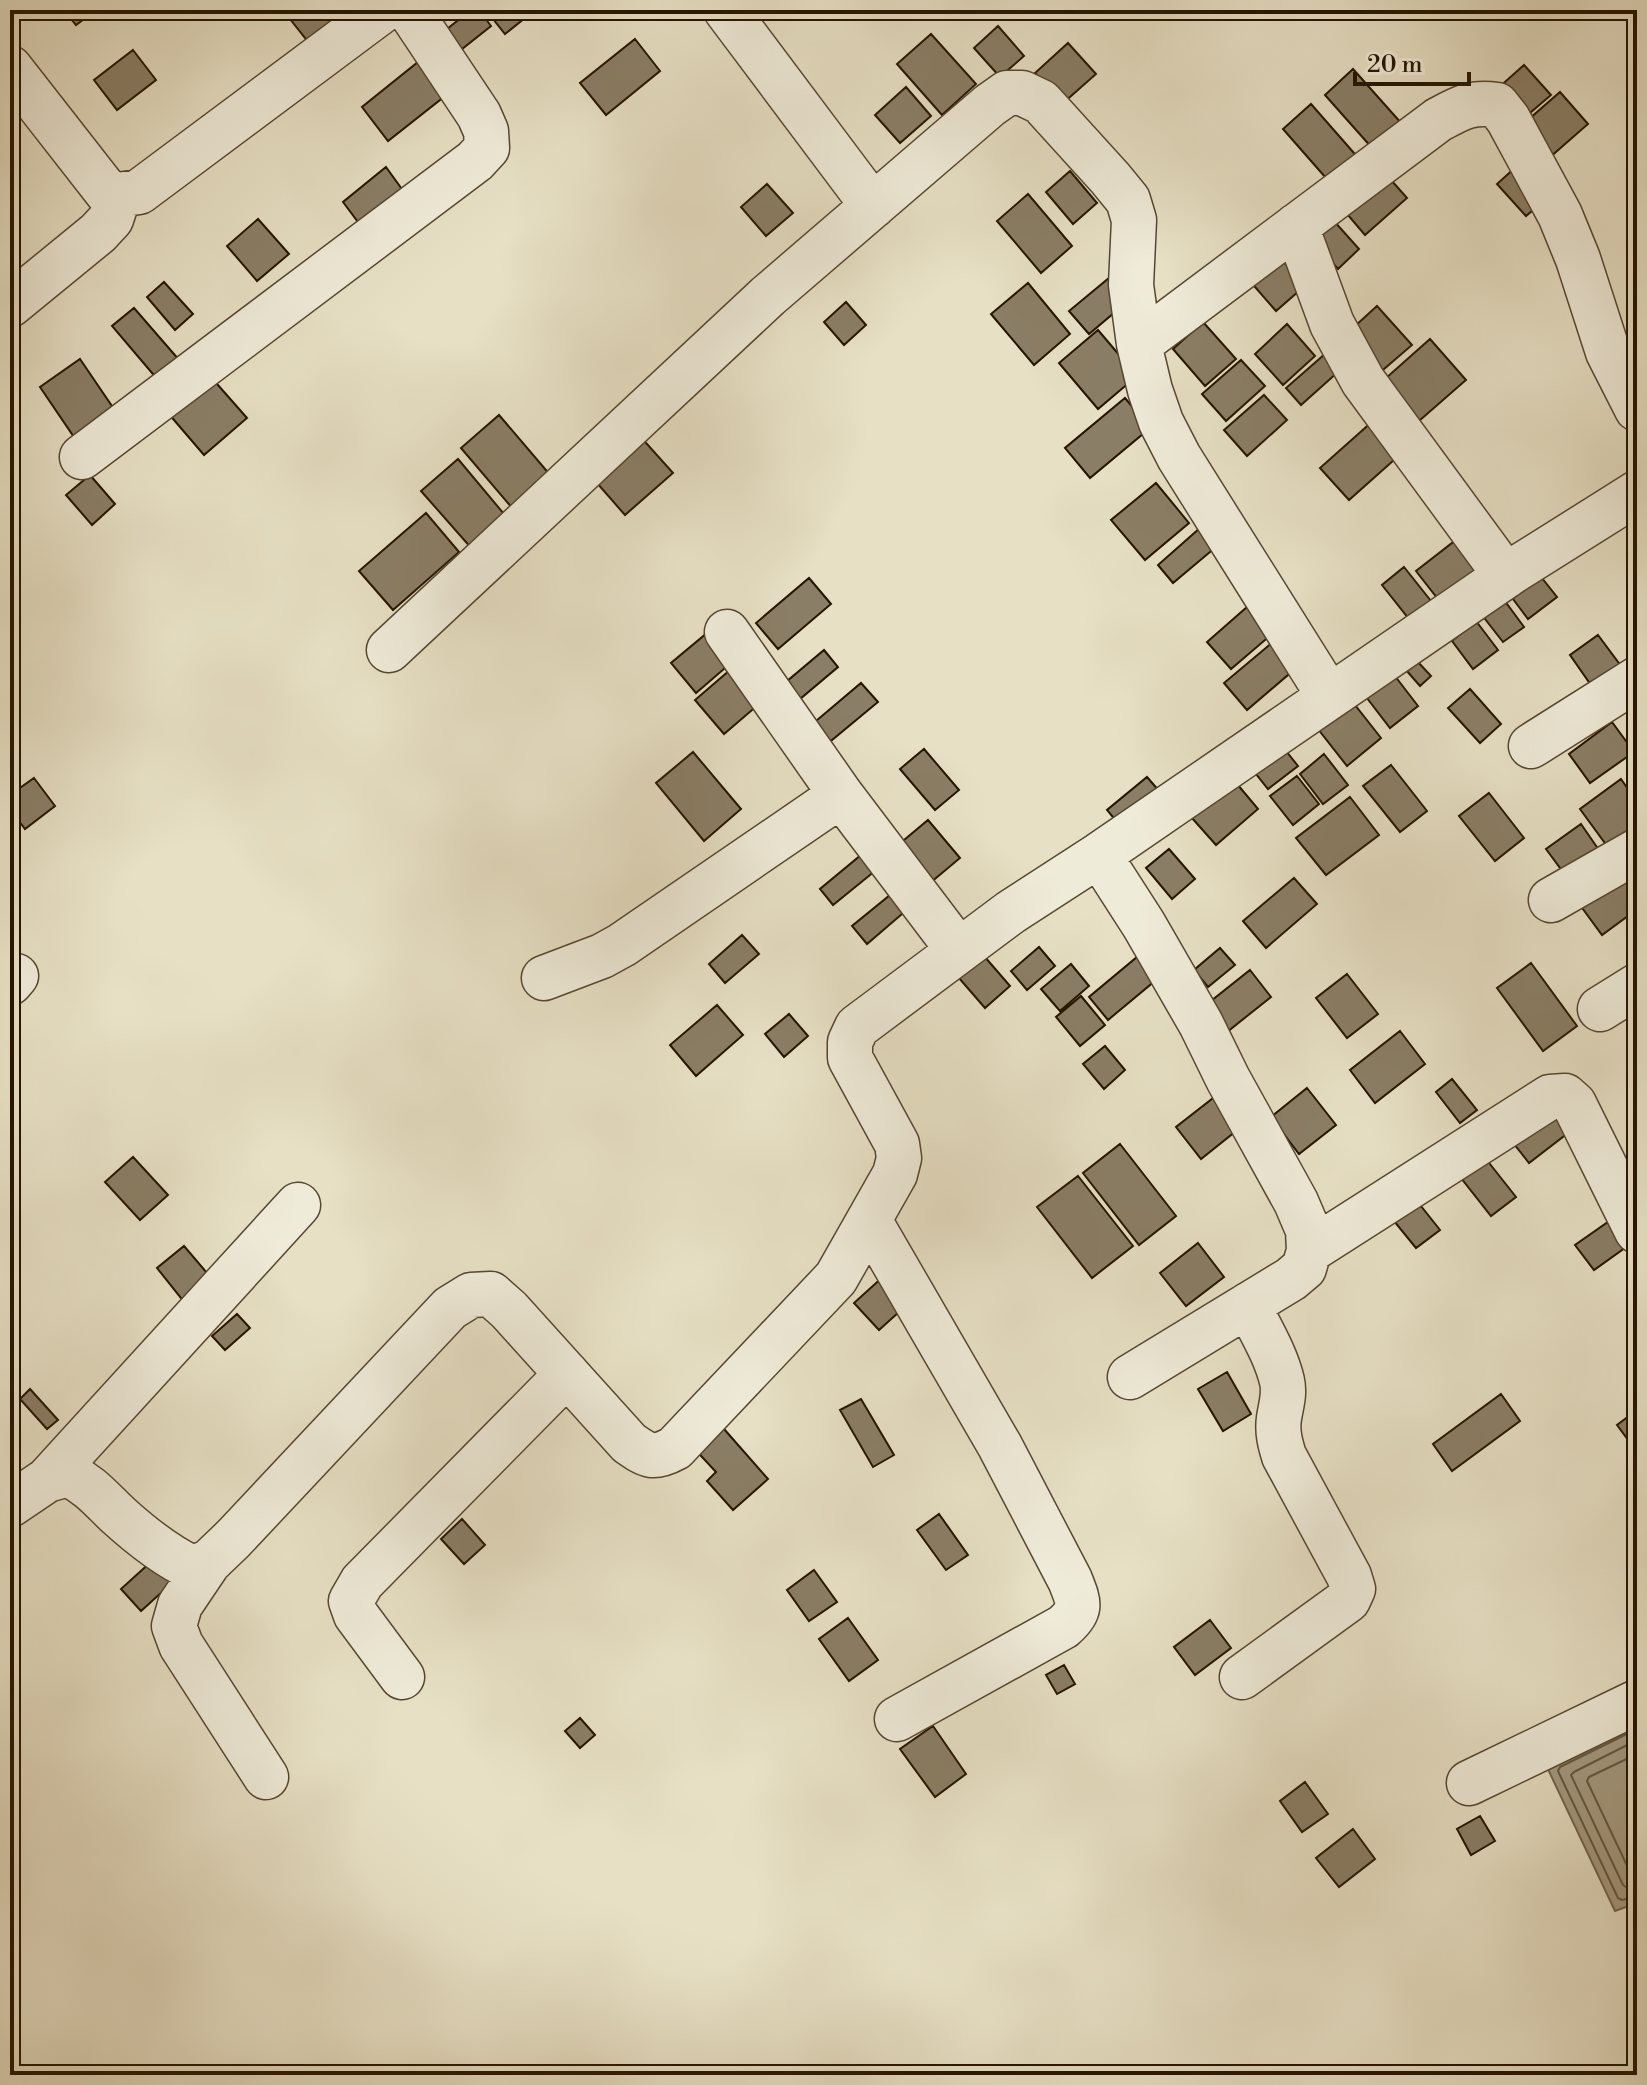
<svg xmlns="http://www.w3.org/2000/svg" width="1647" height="2085" font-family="'Libre Bodoni',serif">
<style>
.water{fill:#a59b82;stroke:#72654e;stroke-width:2}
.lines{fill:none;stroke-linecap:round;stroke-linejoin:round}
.shore{stroke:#655841;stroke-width:2}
.building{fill:#8a7e66;stroke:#251400;stroke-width:2}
.minor-casing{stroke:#564731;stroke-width:47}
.minor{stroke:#efebd9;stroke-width:44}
</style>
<rect width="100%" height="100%" fill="#e7e0c5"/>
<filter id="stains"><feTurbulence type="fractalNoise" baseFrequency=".0025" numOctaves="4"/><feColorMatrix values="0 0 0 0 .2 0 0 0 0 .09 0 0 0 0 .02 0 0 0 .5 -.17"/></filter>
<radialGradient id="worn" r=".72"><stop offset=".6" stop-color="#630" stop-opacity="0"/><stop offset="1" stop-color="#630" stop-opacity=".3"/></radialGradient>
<path class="water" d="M1637,1720V1903L1615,1911L1546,1765Z"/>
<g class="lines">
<path class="shore" d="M1637,1729L1560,1767L1558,1771L1618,1898L1622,1900L1637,1896
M1637,1740L1574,1772L1571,1775L1623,1885L1626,1887L1637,1886
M1637,1754L1589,1777L1587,1781L1630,1872L1637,1874"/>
</g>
<path class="building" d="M64,10H96L76,25Z
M302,10H361L313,48L290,19Z
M471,10H479L491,26L457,53L442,33Z
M486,10H535L505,34Z
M998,26L1024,56L1000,77L974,48Z
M931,34L976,84L942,115L897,64Z
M635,39L660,71L606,115L580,83Z
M1068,43L1096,74L1062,104L1035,73Z
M133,50L156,80L117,110L94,80Z
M418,62L445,96L388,141L362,107Z
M1524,65L1551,95L1523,119L1497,89Z
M1353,69L1402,124L1373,149L1325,95Z
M906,87L931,116L900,143L875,115Z
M1560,92L1588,124L1549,158L1521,126Z
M1311,104L1361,161L1333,186L1283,129Z
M1517,166L1546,199L1526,216L1497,184Z
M386,167L404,192L361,226L343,202Z
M1070,171L1097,203L1073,224L1046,192Z
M1383,171L1407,198L1365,235L1342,208Z
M767,184L793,213L766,236L741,207Z
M1028,194L1072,246L1041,273L997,221Z
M1325,211L1359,249L1338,269L1304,230Z
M258,219L289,254L257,281L227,246Z
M1280,253L1307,284L1276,311L1249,280Z
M1109,278L1128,301L1089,334L1069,311Z
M164,282L193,314L175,330L147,297Z
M1028,283L1070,334L1034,365L991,314Z
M846,302L866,325L844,345L824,322Z
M1377,306L1412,345L1377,375L1343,337Z
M134,308L180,361L158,380L112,326Z
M1203,322L1236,359L1205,386L1173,349Z
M1287,324L1315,356L1283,385L1255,354Z
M1098,330L1137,376L1098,409L1059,363Z
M1430,339L1466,380L1412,427L1377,386Z
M1333,347L1348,363L1301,405L1286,388Z
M80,359L116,412L76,440L40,387Z
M1241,360L1265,386L1226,421L1202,394Z
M210,376L247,418L204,455L168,413Z
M1264,395L1287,420L1247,456L1224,430Z
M1125,398L1150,428L1090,478L1065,448Z
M499,415L551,476L513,509L461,448Z
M1374,420L1403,452L1349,500L1320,468Z
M638,434L673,473L625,515L590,475Z
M458,459L509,520L473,550L421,491Z
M90,475L115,504L92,525L66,495Z
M1156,483L1189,523L1145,560L1111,520Z
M426,513L459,552L393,610L359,571Z
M1200,528L1216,547L1173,583L1158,565Z
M1461,536L1490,573L1445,608L1416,571Z
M1404,567L1431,601L1409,619L1382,585Z
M1538,573L1557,597L1528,619L1510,595Z
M809,578L831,604L778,649L756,623Z
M1499,593L1524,627L1503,642L1478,610Z
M1255,600L1279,628L1231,669L1207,642Z
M1476,621L1498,650L1473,669L1452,641Z
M707,633L732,662L696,693L671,663Z
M1598,635L1627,674L1598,695L1570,655Z
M1280,636L1302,663L1247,710L1224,683Z
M824,650L838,667L800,699L786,682Z
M1417,661L1431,676L1420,686L1406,670Z
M737,664L766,698L724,734L695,700Z
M1388,667L1418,706L1390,728L1360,689Z
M861,683L878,702L826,745L810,726Z
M1470,689L1501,724L1480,743L1448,708Z
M1348,696L1381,738L1347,766L1314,724Z
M1612,722L1634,752L1590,783L1569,754Z
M1278,741L1298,766L1268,789L1248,764Z
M924,749L959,790L935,810L900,769Z
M693,752L741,809L704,841L656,783Z
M1324,754L1348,785L1323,804L1300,774Z
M1391,765L1427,811L1400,832L1363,786Z
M1227,772L1258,809L1216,845L1184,809Z
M1297,776L1319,804L1293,825L1270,796Z
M1147,777L1166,799L1126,833L1107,810Z
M34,778L55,806L25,829L10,809V795Z
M1621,779L1637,802V830L1610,850L1580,809Z
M1489,793L1524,838L1495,861L1459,816Z
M1350,797L1379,835L1326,875L1296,838Z
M928,820L960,858L924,888L892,850Z
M1581,824L1603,856L1569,880L1546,849Z
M1169,849L1195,879L1172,899L1146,868Z
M861,855L875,871L833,905L820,889Z
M1637,873V929L1628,916L1602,935L1577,901Z
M1294,878L1317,904L1266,948L1243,921Z
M895,891L909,908L867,944L852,926Z
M742,935L759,954L725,983L709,964Z
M1039,947L1055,966L1027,990L1011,971Z
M1220,948L1235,965L1208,987L1194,970Z
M1143,952L1162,975L1108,1020L1089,997Z
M984,956L1010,986L985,1008L959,978Z
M1531,963L1577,1026L1543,1051L1497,988Z
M1071,964L1089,986L1060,1011L1041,989Z
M1250,970L1271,997L1227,1032L1206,1005Z
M1347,974L1378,1014L1347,1038L1316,998Z
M1081,996L1105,1025L1080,1046L1056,1017Z
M717,1005L743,1035L696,1076L670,1045Z
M789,1014L808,1036L784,1057L765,1034Z
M1400,1031L1425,1064L1375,1103L1350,1070Z
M1105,1046L1125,1070L1104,1089L1083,1064Z
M1452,1079L1477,1110L1460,1123L1436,1092Z
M1307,1088L1336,1125L1299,1154L1271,1117Z
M1217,1095L1241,1127L1201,1159L1176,1127Z
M1557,1101L1577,1126L1529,1163L1510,1139Z
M1120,1144L1176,1216L1139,1245L1083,1173Z
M133,1157L168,1195L140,1220L105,1182Z
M1486,1159L1516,1197L1491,1216L1461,1178Z
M1078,1176L1133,1246L1092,1278L1037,1207Z
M1413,1196L1440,1230L1416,1248L1389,1215Z
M1618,1215L1636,1240L1594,1270L1575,1245Z
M1198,1243L1224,1277L1186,1306L1160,1273Z
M184,1246L213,1280L185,1303L157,1268Z
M885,1275L910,1302L879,1330L854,1303Z
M237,1314L250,1328L225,1350L212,1336Z
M1227,1372L1251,1414L1223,1431L1198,1389Z
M30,1389L58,1420L47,1429L20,1399Z
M1501,1394L1520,1421L1452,1471L1433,1444Z
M861,1399L894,1455L873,1467L840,1410Z
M1637,1410V1452L1617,1425Z
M717,1421L768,1479L733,1510L707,1481L716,1472L691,1445Z
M939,1514L968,1555L946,1570L917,1530Z
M462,1519L485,1545L464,1564L441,1539Z
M153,1560L173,1582L141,1611L121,1589Z
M814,1570L837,1602L809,1621L787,1590Z
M848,1618L878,1660L849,1681L819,1639Z
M1210,1620L1231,1648L1195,1675L1174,1647Z
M1064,1665L1075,1684L1057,1694L1046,1675Z
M580,1718L595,1735L580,1748L565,1731Z
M933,1726L966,1774L935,1797L900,1749Z
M1305,1782L1328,1814L1302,1832L1280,1801Z
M1480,1816L1495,1841L1471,1855L1457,1829Z
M1353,1829L1375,1859L1339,1887L1316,1858Z"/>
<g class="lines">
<g class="minor-casing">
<path id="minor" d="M726,10L873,206
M10,68L110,196L115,207L111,219L98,233L10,305
M110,196L139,192L383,10
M1296,226L1332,324L1363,381L1506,576
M1139,344L1438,120C1460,108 1471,101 1497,105L1508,119L1560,215L1578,259L1608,352L1637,409
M82,457L475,161L487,148L486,131L479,115L409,10
M727,632L841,795L959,951
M389,650L768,296L990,105L1007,93H1022L1041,102L1110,178L1128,200L1134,220L1131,285L1139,344L1150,390L1161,422L1179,457L1329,696
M1531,746L1637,679
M1099,855L1144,925L1201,1024L1228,1079L1296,1202L1308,1230L1309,1251L1304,1268L1291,1279L1130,1377
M1551,900L1637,851
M544,978L602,956L622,945L841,795
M10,983L16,976
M1600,1009L1637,986
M869,1220L1000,1446L1070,1580C1079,1603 1083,1610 1063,1627L897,1719
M1309,1251L1550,1097L1565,1096L1574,1104L1637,1231
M47,1480L298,1205
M10,1505L47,1480L68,1474C91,1486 100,1498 118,1515C140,1535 165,1555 192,1568L209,1562L233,1539L450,1308L471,1295L491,1294L509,1310L629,1443C648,1456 653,1460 675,1448L836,1278L895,1174L899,1158L897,1144L850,1058V1042L857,1027L1011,912L1099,855L1516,569L1637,493
M209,1562L180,1605L174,1626L181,1645L266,1777
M402,1677L356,1615L351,1601L362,1582L567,1374
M1242,1677L1348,1600L1353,1589L1349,1576L1284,1456C1280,1443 1277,1432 1279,1418C1281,1405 1285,1394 1282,1381C1276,1355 1260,1329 1248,1305
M1469,1783L1637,1702"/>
</g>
<use href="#minor" class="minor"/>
</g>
<rect width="1647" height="2085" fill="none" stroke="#e7e0c5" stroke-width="40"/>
<rect x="12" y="12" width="1623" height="2061" fill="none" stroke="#251400" stroke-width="4"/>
<rect x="20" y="20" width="1607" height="2045" fill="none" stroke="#251400" stroke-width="2"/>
<path d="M1355 72v12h114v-12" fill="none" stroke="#251400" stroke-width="4"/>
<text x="1367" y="72" font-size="24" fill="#251400" stroke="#efebd9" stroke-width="6" paint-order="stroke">20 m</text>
<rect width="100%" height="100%" filter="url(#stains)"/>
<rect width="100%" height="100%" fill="url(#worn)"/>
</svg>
